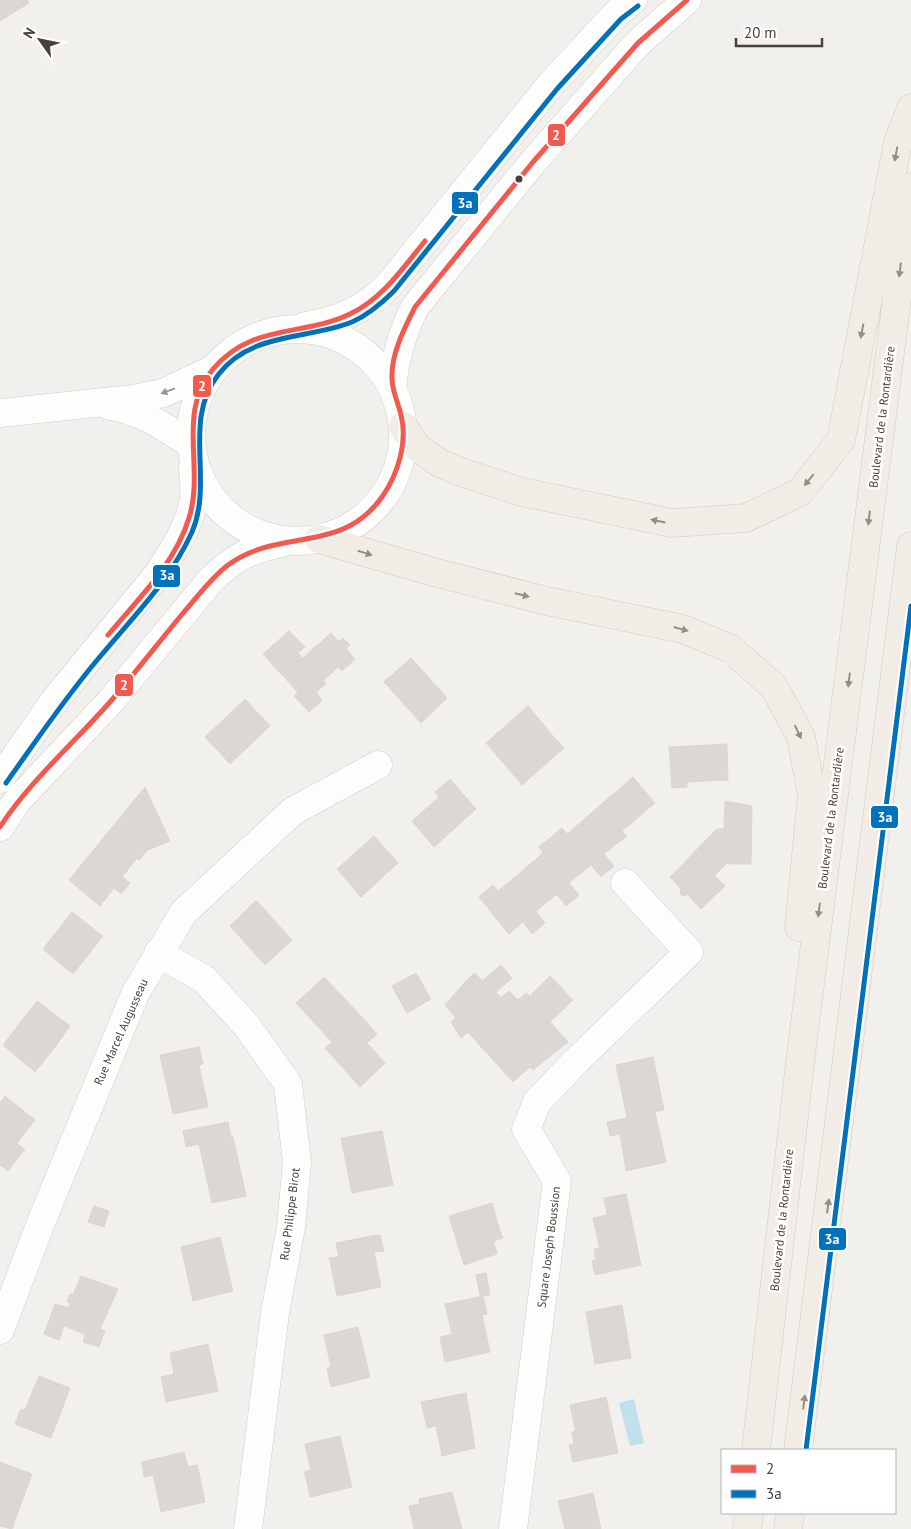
<svg xmlns="http://www.w3.org/2000/svg" width="911" height="1529" font-family="'PT Sans',sans-serif">
<style>
.water{fill:#c2e0ec}
.building{fill:#dad7d4;stroke:#dad7d3}
.lines{fill:none;stroke-linecap:round;stroke-linejoin:round}
.minor-casing{stroke:#d0cecb;stroke-width:29}
.major-casing{stroke:#d3cabc;stroke-width:29}
.minor{stroke:#fdfdfc;stroke-width:28}
.major{stroke:#f1ede6;stroke-width:28}
.bus-1-casing{stroke:#fff;stroke-width:9}
.bus-2-casing{stroke:#fff;stroke-width:9}
.bus-1{stroke:#f2594f;stroke-width:5}
.bus-2{stroke:#0071bb;stroke-width:5}
.oneway{fill:#948e87}
.oneway2{fill:#999691}
.bus-dot{fill:#484139;stroke:#fff;stroke-width:2}
.labels{text-anchor:middle;stroke-width:5;stroke-linejoin:round;paint-order:stroke}
.street-label{font-size:12px;fill:#484139;stroke:#fff}
.line-badge{stroke:#fff;stroke-width:2}
.badge-label{font-size:14px;text-anchor:middle;font-weight:bold;fill:#fff}
</style>
<rect width="100%" height="100%" fill="#f2f0ed"/>
<path class="water" d="M634,1399L644,1443L630,1446L619,1403Z"/>
<path class="building" d="M0,0H27L29,3L0,21Z
M289,631L305,647L298,653L303,658L331,633L339,642L343,638L350,645L346,649L355,659L342,671L338,667L323,681L326,684L316,692L322,700L309,712L294,696L298,693L286,679L290,676L282,667L278,671L263,654Z
M411,658L447,698L421,723L384,682Z
M282,667L290,676L286,679L278,671Z
M245,699L270,726L230,764L205,737Z
M528,706L553,736L528,758L539,770L522,785L486,743Z
M553,736L564,748L539,770L528,758Z
M727,744L728,780L687,782V787L672,788L669,747Z
M633,777L655,803L622,831L627,836L615,845L589,815Z
M450,779L476,809L434,847L412,821L439,797L435,792Z
M145,787L170,841L148,850L139,860L137,858L122,877L130,883L121,894L114,888L100,906L69,880Z
M725,801L752,806L751,864H733V855H723L709,870L725,886L701,909L687,894L689,892L684,887L681,889L670,877L717,829H724Z
M589,815L615,845L604,854L614,866L601,877L591,865L580,874L550,838L562,828L567,834Z
M374,836L398,863L361,897L337,869Z
M550,838L580,874L569,883L579,895L566,906L557,894L546,903L521,872L543,853L539,847Z
M723,855H733V864L727,863L714,876L709,870Z
M521,872L546,903L536,911L545,923L532,934L523,922L509,934L479,897L493,885L498,891Z
M680 892a4 4 0 1 1 8 0a4 4 0 1 1-8 0Z
M256,900L292,940L265,965L230,926Z
M72,912L103,936L73,974L43,949Z
M501,965L512,978L496,992L509,1007L474,1039L445,1005L467,980L475,987Z
M416,973L431,999L407,1013L392,986Z
M474,973L483,981L475,987L467,980Z
M550,976L573,1000L550,1022L568,1042L533,1070L530,1067L513,1082L474,1039L509,1007L501,997L509,991L518,1000L526,993L530,996Z
M324,977L361,1016L332,1042L296,1003Z
M37,1001L66,1023L50,1044L55,1047L35,1072L3,1045Z
M361,1016L377,1034L367,1043L385,1063L360,1087L325,1048Z
M455,1018L468,1032L461,1038L451,1022Z
M66,1023L70,1026L55,1047L50,1044Z
M199,1047L203,1064L199,1065L208,1107L173,1114L160,1055Z
M653,1057L664,1110L627,1117L616,1065Z
M5,1096L35,1120L13,1148L21,1154L8,1171L0,1165V1103Z
M655,1112L666,1162L626,1171L620,1134L610,1136L607,1122Z
M228,1122L231,1137H233L246,1196L212,1203L199,1144L186,1147L183,1131Z
M382,1131L393,1185L352,1193L341,1138Z
M17,1143L25,1150L21,1154L13,1148Z
M626,1194L641,1265L595,1275L592,1261L602,1259L593,1218L607,1215L604,1198Z
M492,1203L500,1231L492,1235L497,1254L464,1265L449,1216Z
M94,1206L109,1211L104,1227L88,1222Z
M500,1231L503,1238L494,1241L492,1235Z
M380,1235L384,1251L375,1252L371,1236Z
M371,1236L381,1287L337,1296L331,1266L340,1265L336,1243Z
M220,1237L233,1291L193,1301L181,1247Z
M599,1248L602,1259L596,1260L594,1249Z
M338,1257L340,1265L331,1266L329,1258Z
M486,1273L490,1295L480,1296L476,1275Z
M81,1276L118,1289L100,1329L105,1331L99,1347L83,1342L85,1334L64,1326L59,1340L44,1334L55,1304L69,1308L70,1304L73,1305V1295Z
M70,1294L75,1297L73,1305L67,1302Z
M483,1296L487,1314L482,1315L490,1352L445,1362L440,1337L452,1334L445,1304Z
M622,1305L631,1358L595,1364L586,1312Z
M358,1327L370,1377L331,1387L327,1368L331,1367L324,1335Z
M208,1344L218,1391L166,1402L161,1377L174,1374L170,1353Z
M39,1376L70,1388L51,1438L15,1424L21,1409L25,1410Z
M466,1393L475,1448L442,1456L436,1426L427,1428L421,1402Z
M606,1397L618,1453L573,1462L569,1445L581,1443L580,1437L577,1438L570,1405Z
M576,1431L577,1438L580,1437L581,1443L574,1444L572,1432Z
M340,1436L352,1487L310,1497L306,1478L312,1476L305,1444Z
M184,1452L190,1475L199,1473L205,1502L161,1512L150,1460Z
M150,1460L153,1475L144,1477L142,1462Z
M0,1462L32,1474L12,1529L0,1526Z
M197,1465L199,1473L190,1475L188,1467Z
M311,1470L312,1476L306,1478L304,1472Z
M452,1492L462,1529H414L409,1506L420,1504L419,1499Z
M593,1493L601,1529H565L558,1501Z"/>
<g class="lines">
<g class="minor-casing">
<path id="minor" d="M305,326C338,321 364,310 388,286L551,84L616,14L633,0
M191 435a106 106 0 1 1 212 0a106 106 0 1 1-212 0Z
M392,386C395,356 402,333 415,307L533,162L638,43L687,0
M110,406C142,411 165,427 192,445
M0,413L133,399L163,393L212,370
M0,779L55,700L158,574C173,551 189,527 194,499C195,489 194,478 193,467
M0,827L17,801L110,702L210,581C236,555 250,550 285,542
M158,953L204,979L247,1026L288,1084L297,1162L291,1227L275,1313L248,1529
M0,1330L42,1220L136,992L184,912L293,811L378,765
M513,1529L557,1181L526,1129L537,1102L576,1061L689,952L625,883"/>
</g>
<g class="major-casing">
<path id="major" d="M403,426L418,448L438,462L458,471L522,492L672,523L746,518L800,492L841,440L898,142L911,108
M319,539L437,573L547,601L683,629L731,649L774,687L801,737L812,795L799,927
M756,1450L800,1063L911,187
M798,1450L911,546
M747,1529L749,1513
M788,1529L790,1513"/>
</g>
<use href="#minor" class="minor"/>
<use href="#major" class="major"/>
<g class="bus-1-casing">
<path id="bus-1" d="M108,635C138,599 175,564 189,518C205,468 176,413 213,369C252,323 302,337 350,314C382,299 403,268 425,241
M0,827C30,781 73,744 110,702C135,673 159,642 184,612C198,596 211,578 228,565C280,527 341,555 382,497C398,474 408,442 401,415C398,402 392,391 392,378C391,354 404,329 415,307L533,162L638,43L687,0"/>
</g>
<g class="bus-2-casing">
<path id="bus-2" d="M6,783C36,741 65,698 98,659C132,618 170,581 192,532C214,481 182,421 218,375C250,332 307,340 352,322C368,315 382,303 394,291L557,89L621,19L638,6
M806,1450L911,606"/>
</g>
<use href="#bus-1" class="bus-1"/>
<use href="#bus-2" class="bus-2"/>
</g>
<defs><path id="oneway-solid" d="M-6-.8H1V-3.2L6.5 0L1 3.2V.8H-6Z" transform="scale(1.25)"/></defs>
<g class="oneway">
<use href="#oneway-solid" transform="translate(896 154) rotate(101)"/>
<use href="#oneway-solid" transform="translate(900 270) rotate(97)"/>
<use href="#oneway-solid" transform="translate(862 331) rotate(101)"/>
<use href="#oneway-solid" transform="translate(809 480) rotate(129)"/>
<use href="#oneway-solid" transform="translate(869 518) rotate(97)"/>
<use href="#oneway-solid" transform="translate(658 521) rotate(-168)"/>
<use href="#oneway-solid" transform="translate(365 553) rotate(17)"/>
<use href="#oneway-solid" transform="translate(522 595) rotate(14)"/>
<use href="#oneway-solid" transform="translate(681 629) rotate(16)"/>
<use href="#oneway-solid" transform="translate(849 680) rotate(97)"/>
<use href="#oneway-solid" transform="translate(798 732) rotate(65)"/>
<use href="#oneway-solid" transform="translate(819 910) rotate(97)"/>
<use href="#oneway-solid" transform="translate(828 1206) rotate(-83)"/>
<use href="#oneway-solid" transform="translate(804 1402) rotate(-83)"/>
</g>
<use class="oneway2" href="#oneway-solid" transform="translate(168 391) rotate(160)"/>
<circle class="bus-dot" cx="519" cy="179" r="4.5"/>
<g class="labels">
<g class="street-label">
<text transform="translate(882 417) rotate(-83)" y="4">Boulevard de la Rontardière</text>
<text transform="translate(831 818) rotate(-83)" y="4">Boulevard de la Rontardière</text>
<text transform="translate(121 1032) rotate(-66)" y="4">Rue Marcel Augusseau</text>
<text transform="translate(290 1214) rotate(-83)" y="4">Rue Philippe Birot</text>
<text transform="translate(782 1220) rotate(-84)" y="4">Boulevard de la Rontardière</text>
<text transform="translate(549 1247) rotate(-83)" y="4">Square Joseph Boussion</text>
</g>
</g>
<g class="line-badge">
<rect x="547" y="123" width="19" height="24" rx="5" fill="#f2594f"/>
<rect x="451" y="191" width="28" height="24" rx="5" fill="#0071bb"/>
<rect x="192" y="374" width="20" height="24" rx="5" fill="#f2594f"/>
<rect x="152" y="564" width="29" height="24" rx="5" fill="#0071bb"/>
<rect x="114" y="673" width="20" height="24" rx="5" fill="#f2594f"/>
<rect x="870" y="805" width="29" height="24" rx="5" fill="#0071bb"/>
<rect x="818" y="1227" width="29" height="24" rx="5" fill="#0071bb"/>
</g>
<g class="badge-label">
<text x="556" y="140">2</text>
<text x="465" y="208">3a</text>
<text x="202" y="391">2</text>
<text x="167" y="580">3a</text>
<text x="124" y="690">2</text>
<text x="885" y="822">3a</text>
<text x="832" y="1244">3a</text>
</g>
<rect x="721" y="1449" width="175" height="65" fill="#ffffff" stroke="#b6b3b0"/>
<rect x="731" y="1465" width="25" height="8" fill="#f2594f" stroke="#b6b3b0"/>
<text x="766" y="1474" font-size="15" fill="#484139">2</text>
<rect x="731" y="1490" width="25" height="8" fill="#0071bb" stroke="#b6b3b0"/>
<text x="766" y="1499" font-size="15" fill="#484139">3a</text>
<g transform="translate(40 40) rotate(303)" stroke="#ffffff" stroke-width="4" paint-order="stroke">
<path d="M0-4L9 19L0 12L-9 19Z" fill="#484139"/>
<text y="-8" font-size="14" font-weight="bold" text-anchor="middle" fill="#484139">N</text>
</g>
<path d="M736 38v8h86v-8" fill="none" stroke="#484139" stroke-width="2.5"/>
<text x="744" y="38" font-size="15" fill="#484139" stroke="#ffffff" stroke-width="4" paint-order="stroke">20 m</text>
</svg>
